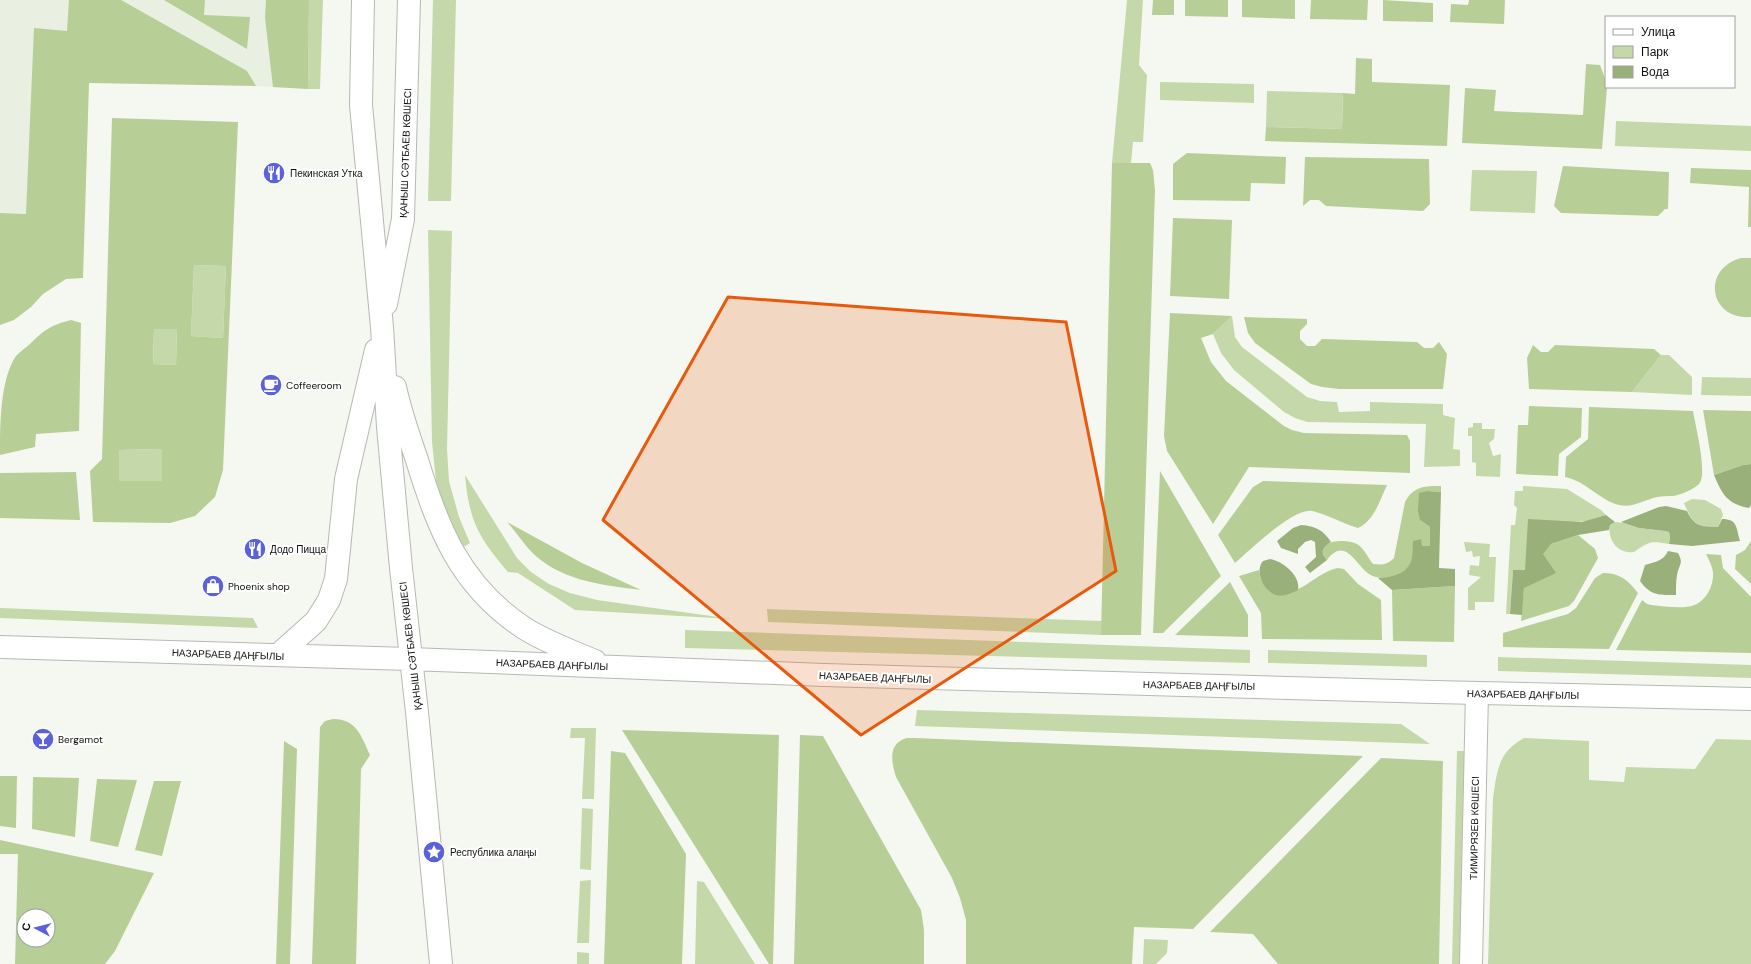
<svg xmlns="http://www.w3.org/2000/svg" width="1751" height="964" font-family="'DM Sans',sans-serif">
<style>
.built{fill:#e9efe1}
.green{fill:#c5d8aa}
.forest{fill:#b7ce97;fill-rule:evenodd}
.water{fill:#9ab07a}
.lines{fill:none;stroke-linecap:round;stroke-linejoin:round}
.tertiary-casing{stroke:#b6b9b2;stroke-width:24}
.secondary-casing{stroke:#b6b9b2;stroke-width:24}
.tertiary{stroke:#fff;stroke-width:22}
.secondary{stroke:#fff;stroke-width:22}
.marked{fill:#e8590c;fill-opacity:0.2;stroke:#e8590c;stroke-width:3;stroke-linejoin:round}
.labels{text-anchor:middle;stroke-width:4;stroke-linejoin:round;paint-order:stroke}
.street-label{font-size:10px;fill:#10110f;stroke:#fff}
.poi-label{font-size:10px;fill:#10110f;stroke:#fff;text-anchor:start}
</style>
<rect width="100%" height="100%" fill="#f5f8f1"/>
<path class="built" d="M0,0H309L308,89L256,86L247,71L89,65L85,216L0,213Z"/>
<path class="green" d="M309,0H323L320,89H308Z
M433,0H456L451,201H428Z
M1127,0H1143L1139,65L1147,75L1143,142H1133L1131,163H1112Z
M1160,82L1254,84V103L1160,100Z
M1267,91L1343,93L1342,129L1266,127Z
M1616,121L1751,126V151L1615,146Z
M1472,170L1537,171L1535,213L1470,211Z
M428,230L452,231L447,449L449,481L459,517L470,543L460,549L445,518L436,481L432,442Z
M194,265L226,266L223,338L191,336Z
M1232,316L1235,337L1242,347L1307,397L1320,401L1337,402L1339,412L1370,411V402L1443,404V415L1455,418L1453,449L1460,450V466L1424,467L1426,424L1307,422L1295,418L1284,412L1234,370L1221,353L1213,334Z
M154,329H177L176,365L153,364Z
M1661,355H1669L1692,377V395L1632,392Z
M1702,377L1751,378V396L1701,395Z
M1473,423H1482V429H1495L1494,439L1489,443L1493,456L1501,454L1500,477L1476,476V463L1472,462V436H1468V428L1473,427Z
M162,449V481H119L118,450Z
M465,475L517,558L531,572L549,584L570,593L597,600L732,619L575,610L518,573L508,572C478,537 469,520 465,475Z
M1523,486L1567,489L1601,510L1606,515L1589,521L1572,522L1525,570H1513L1510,614H1506L1511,525H1515L1517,508L1514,505L1515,491H1523Z
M1692,499L1705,500L1721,509L1723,515L1718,527C1695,528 1692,522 1684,503Z
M1615,522L1625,523L1639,528L1665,531L1669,532L1670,537L1669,544C1650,541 1650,541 1634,552C1618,554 1607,540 1610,525Z
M1464,542L1490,544L1489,557H1496L1494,602H1475V610H1468V588L1481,577L1469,575L1470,565L1479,566L1480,556L1473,557L1472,551L1466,552Z
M0,608L253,618L258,628L0,618Z
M767,609L1102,621L1101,635L768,622Z
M685,630L1250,650V663L685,648Z
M1268,650L1427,655V667L1268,663Z
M1498,657L1751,665V678L1498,671Z
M917,710L1401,724L1430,744L915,726Z
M571,728H596L594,799H582L585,738H570Z
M1524,738L1589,741V780L1624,782L1626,767L1695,769L1716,739L1751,740V964H1488L1493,798C1497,771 1498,752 1524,738Z
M1457,751H1465L1461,964H1452Z
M582,808L593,809L591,870L580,869Z
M591,880L589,943H577L580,881Z
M697,881L704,882L755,964H695Z
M1144,939L1168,940L1167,953L1156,964H1143Z
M577,952L589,953V964H577Z"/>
<path class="forest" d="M69,0H121L247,71L256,86L89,83L83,278L66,279L43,294L31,307L14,320L0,325V213L26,214L34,28L67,31Z
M164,0H205L204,15L250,17L247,49Z
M266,0H309L308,89L273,87L265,18Z
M1153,0H1174V15H1152Z
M1185,0H1228V17L1185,16Z
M1242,0H1295V19L1242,17Z
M1311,0H1368L1367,20L1310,19Z
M1383,0L1433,3V22L1383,21Z
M1469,0H1505L1504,24L1450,22L1451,4L1468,5Z
M1356,58L1372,59V82L1450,85L1447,146L1265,141L1266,127L1342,129L1343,93L1355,94Z
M1586,64L1600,65L1606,81V87H1607L1602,149L1462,143L1465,88L1496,90L1494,111L1583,115Z
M112,118L238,122L223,470L215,497L195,516L170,523L93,522L90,471L102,459ZM194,265L226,266L223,338L191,336ZM154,329H177L176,365L153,364ZM162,449V481H119V450Z
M1187,153L1286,157L1285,184L1251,183L1250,201L1173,200V164Z
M1305,157L1429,159L1430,204L1423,211L1326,206L1319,200H1310L1303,206Z
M1112,163H1150L1153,170L1155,190L1141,635H1101Z
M1563,166L1669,172L1668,209H1665L1658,216L1561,213L1554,206Z
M1691,168L1751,170V227H1748L1749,187L1690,183Z
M1173,218L1232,220L1229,299L1170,296Z
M1741,258H1751V317C1709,320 1701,269 1741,258Z
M1170,313L1232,316L1213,334L1201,338L1211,362L1226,381L1284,426L1292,430L1304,433L1407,435L1410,441V473L1249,467L1213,524L1167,451L1164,436Z
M1244,317L1307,319V324L1300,331V339L1307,346H1315L1322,339L1417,342L1424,348H1433L1439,342L1447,354L1443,389H1339L1322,387L1311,384L1255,343L1248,333Z
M71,320L81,323L79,431L36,434L35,447L0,455C0,426 0,379 16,356C20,352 25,348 30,344C44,330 51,325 71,320Z
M1533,345L1541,352H1548L1555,345L1654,349L1661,355L1632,392L1529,389L1527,358Z
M1529,406L1582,408L1581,437L1559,454L1558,476L1516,474L1518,425H1528Z
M1589,407L1693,411C1695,424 1709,477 1698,485C1692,490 1680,495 1673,496C1668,496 1662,496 1657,497C1644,500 1633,508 1619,505C1599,500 1586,481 1565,477L1566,457L1588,439Z
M1703,410L1751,411V464L1743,465L1714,475Z
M1160,471L1221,576L1163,633H1153Z
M76,472L80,520L0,518V473Z
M1263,481L1387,485C1380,500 1374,521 1358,528C1344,524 1324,513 1312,511C1293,508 1250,550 1235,563L1218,535L1253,487Z
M1441,486V492L1428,491L1420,520L1430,527V546H1422L1413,541C1413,549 1413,558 1410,565C1403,578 1380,582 1369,574C1355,564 1345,536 1327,560C1311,540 1345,538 1357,544C1364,548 1368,558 1373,564C1382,565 1387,565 1394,558L1405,502C1413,486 1426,486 1441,486Z
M507,522L582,563L641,590C604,585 567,582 537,557C526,548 517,533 507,522Z
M1578,535L1595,549L1598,558L1574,601L1569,606L1521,621L1524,588L1545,550L1551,544Z
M1751,541V584L1735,569L1736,555L1745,550Z
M1706,554L1721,555L1723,568L1751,597V653L1616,650L1642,600L1647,604L1651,605C1664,606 1679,609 1692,606C1706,602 1714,586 1713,572C1712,566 1709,560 1706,554Z
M1338,568L1344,569L1358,584L1381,600L1382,640L1262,639L1261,613L1239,576L1259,570L1261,580L1277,595C1303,594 1315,573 1338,568Z
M1603,573C1620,573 1628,580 1638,593L1609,649L1503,647V633L1568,614L1576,608L1595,578Z
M1230,582L1248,615V637L1175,635Z
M1455,586L1454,642L1393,641L1392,590Z
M333,719C357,719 361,736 370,755L361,769L356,964H312L320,727L325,721Z
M622,730L779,735L773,964H769Z
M800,735L823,736L921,910L924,930V964H794Z
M907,738H915L1363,756L1193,929L1134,927L1132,964H966V920L960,898L952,878L896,777C891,761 888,743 907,738Z
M284,741L297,749L290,964H276Z
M611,751L625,753L686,854L682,964H604Z
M1381,758L1443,761L1439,964H1278L1253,934L1210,932Z
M0,776H17L16,828L0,826Z
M33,777L79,778L75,837L32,829Z
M97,779L137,780L118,847L90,841Z
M154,781H181L162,856L135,850Z
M0,840L154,873L115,951L105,964H15L18,854H0ZM24,916H48V940H24Z"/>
<path class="water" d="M1751,464V505L1749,508C1727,504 1722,494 1714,475L1743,465Z
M1428,491L1441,492L1439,568L1455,569V586L1392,590L1378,578C1385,578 1390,577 1396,575C1414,568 1412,557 1413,541L1421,539L1422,546H1430V527L1420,520L1418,511L1419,493Z
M1666,506L1687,511C1694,526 1701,527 1718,527L1722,519C1738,519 1736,528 1740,541L1692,546L1669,544L1670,537L1669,532L1665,531L1639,528L1621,522L1659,507Z
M1606,515L1615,522L1610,525L1609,530L1578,535L1551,544L1543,554L1556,573L1524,588L1522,615L1510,614L1513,570H1525L1528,519L1582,522Z
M1301,525C1316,526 1323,530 1331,542C1322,547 1320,552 1327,560L1310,573L1305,567L1316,557L1315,542L1311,540L1305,542L1298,549V554L1281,548L1277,541L1293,528Z
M1668,551L1678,553C1684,564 1679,564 1677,575C1676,581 1676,588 1676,595C1659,595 1651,596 1640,581L1645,565C1654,562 1664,561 1668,551Z
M1270,559C1283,561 1301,576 1298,590C1292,593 1283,597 1276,595C1264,591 1254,572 1263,561Z"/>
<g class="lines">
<g class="tertiary-casing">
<path id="tertiary" d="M1471,964L1477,693"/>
</g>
<g class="secondary-casing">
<path id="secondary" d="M363,0L361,105L382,327L388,427L401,568L417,712L441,964
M386,304L403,219L409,0
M395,387C400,410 408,434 416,457C438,528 459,585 524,628C546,642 571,651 595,661
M0,647L410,659L824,675L1434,692L1751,699
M278,655L316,621L329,600L336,579L346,479L376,350"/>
</g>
<use href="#tertiary" class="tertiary"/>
<use href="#secondary" class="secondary"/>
</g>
<path class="marked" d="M728,297L1066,322L1116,571L861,735L603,520Z"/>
<defs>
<g id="restaurant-disc" transform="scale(1.15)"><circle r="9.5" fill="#5b62d9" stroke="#fff"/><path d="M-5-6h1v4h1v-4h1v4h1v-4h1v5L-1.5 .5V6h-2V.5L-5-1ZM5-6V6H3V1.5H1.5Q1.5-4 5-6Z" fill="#fff"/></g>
<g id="cafe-disc" transform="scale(1.15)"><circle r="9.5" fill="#5b62d9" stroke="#fff"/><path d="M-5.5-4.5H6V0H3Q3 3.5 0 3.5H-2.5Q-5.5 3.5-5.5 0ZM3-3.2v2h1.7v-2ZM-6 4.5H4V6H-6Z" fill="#fff"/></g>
<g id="shop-disc" transform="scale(1.15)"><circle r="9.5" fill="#5b62d9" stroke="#fff"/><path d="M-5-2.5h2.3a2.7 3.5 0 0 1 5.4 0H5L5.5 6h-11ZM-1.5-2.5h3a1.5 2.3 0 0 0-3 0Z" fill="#fff"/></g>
<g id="bar-disc" transform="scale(1.15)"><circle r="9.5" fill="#5b62d9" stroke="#fff"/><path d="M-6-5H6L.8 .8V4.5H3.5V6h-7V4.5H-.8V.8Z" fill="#fff"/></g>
<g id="sight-disc" transform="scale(1.15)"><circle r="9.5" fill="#5b62d9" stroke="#fff"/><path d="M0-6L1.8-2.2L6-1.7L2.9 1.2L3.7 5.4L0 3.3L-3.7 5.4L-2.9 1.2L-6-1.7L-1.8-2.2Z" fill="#fff"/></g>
</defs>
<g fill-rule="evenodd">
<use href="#restaurant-disc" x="274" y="173"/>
<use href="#cafe-disc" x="271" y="385"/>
<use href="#restaurant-disc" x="255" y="549"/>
<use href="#shop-disc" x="213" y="586"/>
<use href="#bar-disc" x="43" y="739"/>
<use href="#sight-disc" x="434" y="852"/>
</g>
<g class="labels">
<g class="street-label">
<text transform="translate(405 153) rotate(-88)" y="4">ҚАНЫШ СӘТБАЕВ КӨШЕСІ</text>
<text transform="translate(410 646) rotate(-97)" y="4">ҚАНЫШ СӘТБАЕВ КӨШЕСІ</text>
<text transform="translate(228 654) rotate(2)" y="4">НАЗАРБАЕВ ДАҢҒЫЛЫ</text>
<text transform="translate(552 664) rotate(2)" y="4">НАЗАРБАЕВ ДАҢҒЫЛЫ</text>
<text transform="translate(875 677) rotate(2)" y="4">НАЗАРБАЕВ ДАҢҒЫЛЫ</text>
<text transform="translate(1199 685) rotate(1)" y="4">НАЗАРБАЕВ ДАҢҒЫЛЫ</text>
<text transform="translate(1523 694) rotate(1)" y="4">НАЗАРБАЕВ ДАҢҒЫЛЫ</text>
<text transform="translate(1474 828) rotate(-89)" y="4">ТИМИРЯЗЕВ КӨШЕСІ</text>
</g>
<g class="poi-label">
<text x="290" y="177">Пекинская Утка</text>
<text x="286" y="389">Coffeeroom</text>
<text x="270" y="553">Додо Пицца</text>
<text x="228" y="590">Phoenix shop</text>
<text x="58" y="743">Bergamot</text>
<text x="450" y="856">Республика алаңы</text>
</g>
</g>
<rect x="1605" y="16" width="130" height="72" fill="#ffffff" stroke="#9fa09f"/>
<rect x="1613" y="29" width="20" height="6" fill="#ffffff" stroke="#9fa09f"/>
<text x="1641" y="36" font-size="12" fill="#10110f">Улица</text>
<rect x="1613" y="46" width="20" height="12" fill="#c5d8aa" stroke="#9fa09f"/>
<text x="1641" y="56" font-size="12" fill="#10110f">Парк</text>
<rect x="1613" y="66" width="20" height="12" fill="#9ab07a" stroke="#9fa09f"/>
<text x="1641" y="76" font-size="12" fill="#10110f">Вода</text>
<g transform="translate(36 928) rotate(277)"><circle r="19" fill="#ffffff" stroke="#9fa09f"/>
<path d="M0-3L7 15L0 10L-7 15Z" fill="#5b62d9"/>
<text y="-6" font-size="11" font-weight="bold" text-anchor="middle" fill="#10110f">С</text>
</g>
</svg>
